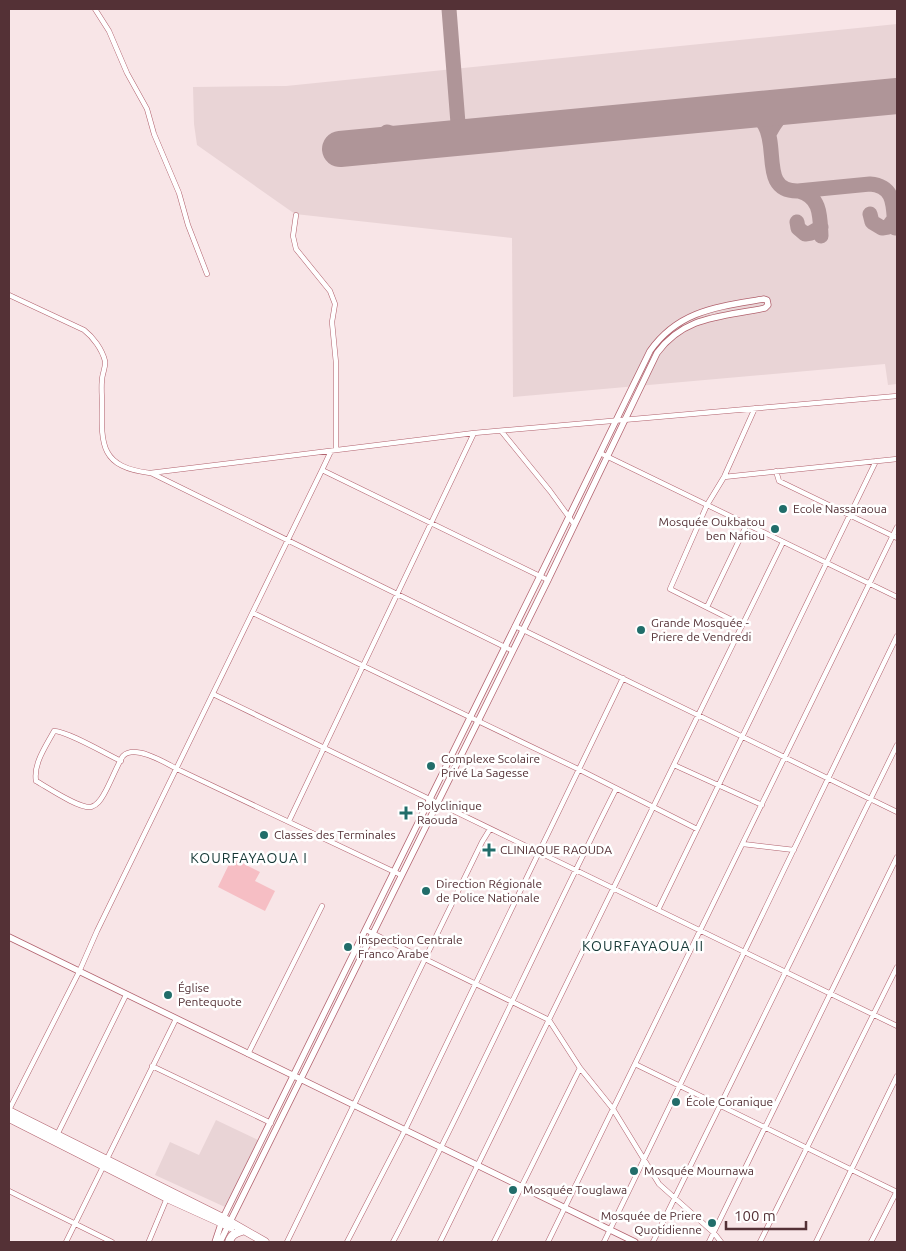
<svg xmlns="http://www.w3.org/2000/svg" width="906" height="1251" font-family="Ubuntu,sans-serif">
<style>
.built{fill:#e9d4d6}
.pitch{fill:#f6bec4}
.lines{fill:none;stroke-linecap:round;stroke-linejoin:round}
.taxiway{stroke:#af9598;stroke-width:15}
.runway{stroke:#af9598;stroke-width:36}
.minor-casing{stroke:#b1616d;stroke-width:5.5}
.tertiary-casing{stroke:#b1616d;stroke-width:7}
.primary-casing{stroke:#b1616d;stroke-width:9}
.minor{stroke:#fff;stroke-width:4.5}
.tertiary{stroke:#fff;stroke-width:5.5}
.primary{stroke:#fff;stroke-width:8}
.poi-dot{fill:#216d6a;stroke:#fff;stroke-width:2}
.labels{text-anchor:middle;stroke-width:5;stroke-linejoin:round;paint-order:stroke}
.poi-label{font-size:12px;fill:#543136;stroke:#fff;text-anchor:start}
.neighbourhood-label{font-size:14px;letter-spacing:1px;fill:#143735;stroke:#fff}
</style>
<rect width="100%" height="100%" fill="#f8e5e7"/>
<path class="built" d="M897,24V384L888,385L885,364L513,397L512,238L295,214L197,145L194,124L193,87L286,86Z
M216,1120L258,1140L225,1207L155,1175L170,1142L199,1155Z"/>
<path class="pitch" d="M232,858L260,872L255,881L275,891L265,911L218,887Z"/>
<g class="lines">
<path class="taxiway" d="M449,9L459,136
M733,111C799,111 747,192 798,191L870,184C896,186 893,207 895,228
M387,132L412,140H423
M769,134C776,120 783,112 796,105
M375,156L397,143
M799,191C821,197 820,216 821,236
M870,214L872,222L882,228L888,227L894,219
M797,222L798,228L805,234L811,233L821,227"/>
<path class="runway" d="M340,149L897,96"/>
<g class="minor-casing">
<path id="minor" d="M95,9L109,31L127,73L147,109L154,134L179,193L188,225L207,274
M296,215L293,236L296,249L330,291L335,304L332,322L336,363V450
M9,295L84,330C93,337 102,349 105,361C106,367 102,374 102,380C101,388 102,396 102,403C101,446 101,467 150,473L474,433L897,396
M502,432L550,491L574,524
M331,451L322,470L548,580
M600,453L897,597
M776,471L779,481L897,538
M151,473L511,650
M724,477L897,459
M707,607L747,524
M253,613L578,769L697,829
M742,625L670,589L707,505L724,477L755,408
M515,626L897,812
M213,694L897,1026
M121,761C106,754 67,731 54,731C46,746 33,764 36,781C47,787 79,809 91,807C98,805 101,799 104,794C109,786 119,761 123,756C135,744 166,763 177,769L401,875
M674,765L762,805
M289,821L474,433
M743,844L794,850
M658,910L876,461
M366,930L549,1020L580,1068L613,1109L659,1184L714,1233L721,1242
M248,1054L322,906
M635,1064L897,1192
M152,1066L271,1123
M9,1110L79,972L97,931L322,470
M57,1135L126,995
M9,1191L112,1242
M149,1241L167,1198
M66,1242L176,1019
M287,1242L482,842L490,829
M347,1242L405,1130L623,678
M393,1242C471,1093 540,939 616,789
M440,1242L783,542
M494,1242L580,1068
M548,1242L897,527
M604,1242L897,636
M653,1242L897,745
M709,1242L897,857
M760,1242L897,967
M816,1242L897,1076
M871,1242L897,1191"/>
</g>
<g class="tertiary-casing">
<path id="tertiary" d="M9,937L635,1242
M215,1242L223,1218L540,576L650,351C679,310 718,307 764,299L767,300L768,305L765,308C723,317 685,315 657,353L548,580L220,1242"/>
</g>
<g class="primary-casing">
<path id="primary" d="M9,1111L223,1218L265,1242
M9,1118L167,1198L231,1227
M229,1242C231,1235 235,1233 242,1231"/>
</g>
<use href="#minor" class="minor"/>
<use href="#tertiary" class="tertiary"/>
<use href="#primary" class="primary"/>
</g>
<g class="poi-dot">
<circle cx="783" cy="509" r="5"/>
<circle cx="775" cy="529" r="5"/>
<circle cx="641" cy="630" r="5"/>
<circle cx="431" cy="766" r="5"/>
<path d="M403.5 805.5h5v5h5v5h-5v5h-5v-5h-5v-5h5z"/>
<circle cx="264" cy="835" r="5"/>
<path d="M486.5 842.5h5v5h5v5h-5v5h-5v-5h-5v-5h5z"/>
<circle cx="426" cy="891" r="5"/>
<circle cx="348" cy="947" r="5"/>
<circle cx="168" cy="995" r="5"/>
<circle cx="676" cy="1102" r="5"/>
<circle cx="634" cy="1171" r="5"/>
<circle cx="513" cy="1190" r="5"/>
<circle cx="712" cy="1223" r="5"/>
</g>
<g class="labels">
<g class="poi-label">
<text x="793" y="513">Ecole Nassaraoua</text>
<text x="765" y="526" text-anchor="end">Mosquée Oukbatou<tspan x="765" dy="14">ben Nafiou</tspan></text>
<text x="651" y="627">Grande Mosquée -<tspan x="651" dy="14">Priere de Vendredi</tspan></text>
<text x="441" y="763">Complexe Scolaire<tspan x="441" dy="14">Privé La Sagesse</tspan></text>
<text x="417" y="810">Polyclinique<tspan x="417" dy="14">Raouda</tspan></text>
<text x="274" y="839">Classes des Terminales</text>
<text x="500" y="854">CLINIAQUE RAOUDA</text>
<text x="436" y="888">Direction Régionale<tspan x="436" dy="14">de Police Nationale</tspan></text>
<text x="358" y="944">Inspection Centrale<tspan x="358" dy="14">Franco Arabe</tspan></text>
<text x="178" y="992">Église<tspan x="178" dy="14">Pentequote</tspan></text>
<text x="686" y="1106">École Coranique</text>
<text x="644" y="1175">Mosquée Mournawa</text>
<text x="523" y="1194">Mosquée Touglawa</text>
<text x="702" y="1220" text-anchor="end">Mosquée de Priere<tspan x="702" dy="14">Quotidienne</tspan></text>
</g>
<g class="neighbourhood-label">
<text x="249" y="863">KOURFAYAOUA I</text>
<text x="643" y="951">KOURFAYAOUA II</text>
</g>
</g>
<rect width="906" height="1251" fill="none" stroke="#543136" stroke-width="20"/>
<path d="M726 1221v8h80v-8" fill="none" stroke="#543136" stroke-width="2.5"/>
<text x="734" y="1221" font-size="15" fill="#543136" stroke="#ffffff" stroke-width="4" paint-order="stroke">100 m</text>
</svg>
